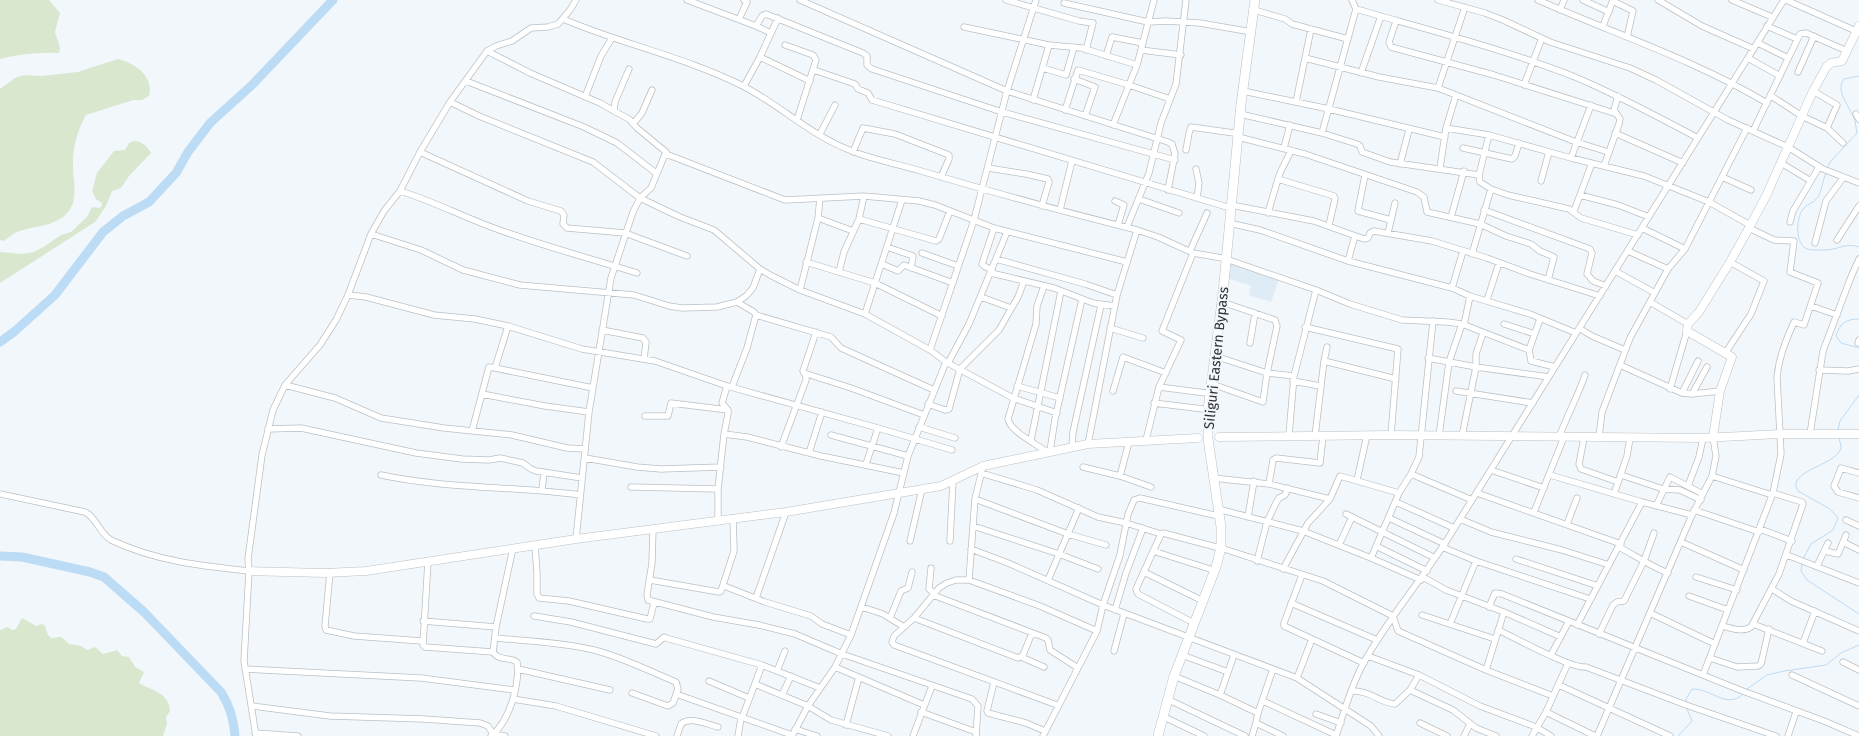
<svg xmlns="http://www.w3.org/2000/svg" width="1859" height="736" font-family="'Fira Sans',sans-serif">
<style>
.built{fill:#dfebf5}
.green{fill:#d8e7ce}
.lines{fill:none;stroke-linecap:round;stroke-linejoin:round}
.stream{stroke:#bcdbf4;stroke-width:1}
.river{stroke:#bcdbf4;stroke-width:9}
.street-casing{stroke:#bac0c4;stroke-width:7}
.secondary-casing{stroke:#bac0c4;stroke-width:9}
.primary-casing{stroke:#bac0c4;stroke-width:10}
.street{stroke:#fff;stroke-width:5.5}
.secondary{stroke:#fff;stroke-width:8}
.primary{stroke:#fff;stroke-width:9}
.labels{text-anchor:middle;stroke-width:4;stroke-linejoin:round;paint-order:stroke}
.street-label{font-size:14px;fill:#2f3133;stroke:#f2f7fc}
</style>
<rect width="100%" height="100%" fill="#f2f7fc"/>
<path class="built" d="M1229,262L1279,279L1271,302L1249,295L1251,286L1227,278Z"/>
<path class="green" d="M0,0H49L60,13L55,32L60,48L59,53C38,52 20,54 0,59Z
M118,59C135,63 154,76 149,96L142,100H133L86,115C78,129 73,146 73,162C72,180 81,202 64,216C51,227 32,226 17,232C12,234 8,238 4,241L0,240V89L15,78L24,75L41,76L78,72Z
M134,141C142,141 147,146 151,153L129,176L121,188L112,191L106,206L95,222L0,283V252L21,254L34,252L45,246L61,235L71,232L87,217L92,207L99,208L101,207L102,203L96,199L92,191L97,173L114,151L125,150L129,143Z
M22,618L36,626L42,624L45,626L48,635L51,638L61,637L69,644L81,646L87,650L95,647L103,654L117,650L122,656L129,657L135,667L144,672L139,683C152,691 169,692 170,711L166,717L167,724L163,736H0V630L8,627L12,630L16,629Z"/>
<g class="lines">
<path class="stream" d="M1827,169L1830,162L1857,133C1856,129 1856,125 1855,121C1852,109 1834,92 1844,79L1859,76
M1826,173C1823,180 1822,188 1819,195C1816,202 1809,203 1804,208C1796,216 1795,241 1805,248C1811,251 1819,250 1825,250C1837,250 1847,242 1859,247
M1859,319C1846,319 1840,323 1836,336L1841,343L1859,348
M1838,430L1840,421L1859,395
M1803,559L1811,544L1833,530L1838,518L1830,509L1798,491C1785,471 1836,466 1841,448C1841,444 1839,440 1839,437
M1802,563L1801,571L1807,580L1859,614
M1747,689L1767,675L1784,671L1826,665L1841,653L1859,645
M1686,703V699L1692,689C1711,688 1727,710 1743,694
M1678,736L1692,721L1687,709"/>
<path class="river" d="M0,342L15,331L55,295L103,232L123,216L149,202L176,173L188,152L210,123L252,85L333,0
M0,556L22,557L90,572L104,577L144,612L221,692C230,706 234,719 235,736"/>
<g class="street-casing">
<path id="street" d="M687,0L756,26L762,16L766,14L863,53L867,56V65L872,69L1002,112L1175,160
M800,0L1007,91L1168,142L1172,144L1175,154L1168,190
M1006,0L1079,21L1093,23L1086,50
M1352,0L1356,9C1429,30 1504,49 1575,77C1618,95 1658,117 1698,138
M1438,0L1485,13L1503,20L1550,42L1630,68L1656,80L1728,120L1788,147L1823,169L1859,183
M1538,0C1615,34 1695,60 1767,103
M1583,0L1609,12
M1658,0L1702,26L1754,49
M1732,0L1772,17
M1786,0L1856,31
M1613,1L1633,11L1627,37
M1064,3L1148,22L1166,21L1200,23L1246,31
M1254,10L1285,19L1292,24L1348,39
M1560,10L1564,0
M563,19C622,44 684,57 741,85C779,104 811,136 852,151C874,160 898,164 921,171C992,192 1064,212 1137,230L1158,237L1193,253L1222,258
M739,19L746,4L747,2L744,0
M1396,21L1389,42L1391,47L1494,75L1617,114
M756,26L771,33
M1603,26L1613,0
M1767,26L1797,39
M964,27L1049,45L1082,48L1137,65
M1758,43L1788,58
M785,45L813,55L816,60L797,120
M1141,50L1181,55
M487,51L530,73L600,103L614,111L629,119L637,128L666,152L651,188L640,198L633,212L611,278L589,412L576,539
M1106,56L1112,37L1143,43
M760,57L778,18
M1305,58L1379,77L1438,88L1576,142L1608,152
M1748,58L1780,76
M1043,68L1066,75L1074,47
M814,70L855,84L858,89L868,93L872,100L1227,207
M1798,72L1814,36
M1361,73L1381,16
M1074,79L1095,87L1085,116
M466,81L584,127L617,143L656,173
M1524,85L1542,38
M744,86L760,57L810,81
M1438,88L1465,7
M1243,91L1329,109L1445,137
M1813,91L1837,105L1827,128
M1771,96L1802,116L1827,128L1843,143
M585,97L601,56L612,38
M1033,100L1049,45
M450,102L479,116L593,162L640,198L680,217L714,230L760,269L770,275L800,290L865,314L930,350L946,362L908,456L894,513L851,635L835,667L808,706L792,736
M1296,102L1311,29
M1065,110L1078,70L1129,85L1137,65L1154,0
M614,111L615,102L629,69
M1240,114L1322,133L1357,144L1360,146L1362,152L1390,162L1479,175L1480,182L1491,189L1508,195L1569,209L1581,218L1638,235
M1856,114L1859,119
M633,124L642,113L652,90
M1113,125L1129,85L1170,99
M1446,128L1489,135L1571,158L1644,176L1709,202L1750,225
M1753,131L1800,34L1806,33L1847,51
M1322,133L1356,9
M1615,133L1683,163
M820,134L835,105
M1238,137L1305,154L1417,192L1424,197L1427,212L1480,224L1506,236L1531,244L1540,251L1554,257L1548,280
M1284,148L1290,125
M1463,148L1512,159L1515,156L1519,143
M1186,150L1189,133L1191,127L1234,133
M420,152L528,201L561,211L564,215L563,224L567,228L625,233L687,256
M853,152L863,128L895,134L949,155V159L941,177
M666,154L785,200L864,196L919,201L935,205L994,228L1127,262
M1571,158L1591,105
M1781,163L1811,181
M1400,164L1409,130
M1604,166L1619,124L1620,119L1614,110L1618,96
M988,168L1026,174L1048,179L1049,182L1042,206
M1440,168L1446,128L1456,95
M1196,169L1199,183L1197,198
M1365,175L1358,211L1391,220
M1479,175L1489,135
M1722,177L1751,190
M1278,179C1281,168 1287,161 1291,150
M1541,181L1549,152
M400,191C430,200 457,214 486,225C535,244 586,257 637,273
M1580,195L1618,205L1649,217
M1139,199L1179,213
M1115,201L1124,205L1118,225
M1231,205L1314,221L1364,239L1368,238L1370,233L1374,231L1432,241L1487,258L1530,274L1600,296
M1060,210L1072,161
M1484,210L1590,249L1592,253L1587,274L1593,281L1606,286
M1574,211L1592,163
M1268,213L1278,179L1334,196L1335,199L1329,225
M1451,217L1464,171
M818,218L853,231
M859,219L936,241L939,239L950,211
M1790,222L1793,211L1819,167
M1229,223L1260,230L1348,261L1452,288L1470,296L1530,314L1576,333
M1127,227L1149,173L1161,123L1176,84L1186,0
M1642,228L1685,249
M1388,233L1395,203
M371,234L421,250L463,270L520,285L634,295L669,306L682,308L717,307L737,302L746,296L753,288L760,269
M1837,240L1859,206
M1815,243L1826,201L1843,178
M887,247L913,256L911,268
M1190,251L1207,213
M1628,251L1668,269
M922,253L958,266
M1472,254L1491,189
M996,259L1085,284L1117,295
M1226,259L1316,290L1350,304L1402,320L1447,322L1462,324L1529,350L1531,361L1555,367
M1348,261L1355,236
M806,262L875,283L942,316
M882,264L898,271L904,265L953,283
M992,270L984,266L982,264L994,228
M1615,271L1655,293
M839,272L844,252L859,219L864,196
M991,273L1054,288L1093,303L1115,306
M1044,286L1037,306L1036,324L1008,419C1011,432 1035,443 1047,452
M1452,288L1463,251
M800,290L818,218L820,198
M348,295L366,297L434,315L475,319L508,326L582,349L655,361L727,386L878,428L952,450
M981,297L1011,308
M1487,300L1499,263
M1650,302L1688,324
M1811,306L1837,315
M865,314L902,200
M756,315L831,337L841,348L934,390
M1504,324L1535,334
M1464,325L1470,296
M1305,327L1398,349L1391,435
M1110,328L1143,338
M1579,328L1592,336L1625,350
M602,330L643,338L646,342L644,359
M1250,343L1255,313
M1858,343L1859,340
M930,350L974,220L1007,91L1036,0
M1529,350L1540,319
M1726,352L1751,314L1764,281L1730,262
M1215,356L1267,373L1294,376
M1428,358L1476,367L1549,377
M1324,361L1327,347
M946,362L1013,398L1057,413
M948,363L969,324L1007,232
M1620,365L1682,393L1692,394L1720,391
M495,368L593,388
M1819,370L1848,371L1859,369
M804,373L851,388L924,415
M1293,381L1320,386
M1212,384L1263,402L1267,373L1277,326L1275,320L1222,302
M285,385L335,398L381,418L444,428L512,435L567,448L585,449
M1017,386L1060,398
M732,387L747,348L756,315L754,312L737,302
M1159,387L1206,393
M1670,389L1687,331
M1113,391L1123,357L1166,373
M1456,391L1533,403
M1682,393L1698,361
M482,394L545,406L589,412
M1692,394L1707,367
M1154,403L1203,409
M928,404L945,410L949,409L960,369L999,330L1018,297L1024,281
M645,416H668L671,403L728,410
M919,427L955,438
M268,429L301,428L416,453L462,459L489,460L500,458L523,463L531,469L536,471L582,478
M472,431L489,367L495,368L508,326
M724,434L747,437L821,456L904,473
M1810,434L1823,351L1851,277L1859,259
M831,435L908,456
M1289,435L1294,376L1316,290
M1315,436L1324,361L1396,379
M1439,436L1449,362L1462,324
M1462,436L1476,367V354L1483,333
M1559,437C1567,416 1578,396 1585,375
M1599,437L1602,412L1630,338L1668,269L1685,249L1747,128
M1584,438L1579,464L1581,469L1618,482
M1031,440L1061,291
M1146,440L1159,387L1181,340L1162,331L1193,253
M1088,444L1117,295L1137,230
M781,447L806,380V376L803,371L816,332
M1072,447L1073,432L1101,305
M1050,451L1055,419L1082,299
M809,453L822,412
M585,458L637,467L661,469L721,467
M866,464L878,428
M983,466L975,499L969,580H956L947,583L939,588L914,618L894,636L892,642L894,645L1057,705
M1083,467L1120,476L1151,487
M1491,470L1544,488
M981,473L1037,490L1098,517L1126,523L1161,534
M1859,473L1841,468L1834,486L1838,492L1859,498
M1411,474L1419,457L1433,321
M381,475C447,489 514,486 580,495
M1550,475L1642,502L1692,515
M1621,475L1663,489L1680,490L1701,500
M1120,476L1129,442
M1712,476L1772,495
M1213,478L1269,484L1330,499
M1357,480L1367,435
M1269,484L1273,460L1276,458L1320,463L1323,436
M1688,486L1699,457L1703,438
M631,487L718,489
M542,490L544,472
M1477,493L1621,544
M0,494L85,512C97,518 99,533 111,540C155,561 202,566 249,571
M1614,494L1627,456L1630,438
M975,499L1068,534L1106,545
M1396,502L1454,528
M1656,506L1670,477L1703,494
M1218,509L1303,531L1371,558L1421,580
M1694,510L1759,532
M1534,512L1564,437
M1346,514L1435,558
M1248,517L1254,481
M1389,518L1445,544
M1460,519L1491,532L1562,550L1609,565
M718,520V489L724,434L728,414V410L722,403L727,386
M1846,520L1859,526
M1567,524L1577,498
M973,526L1059,554L1098,569
M653,529L652,563L647,595L648,600L713,617L759,625L795,634L842,654L972,699L978,706L976,736
M1760,529L1792,541
M910,541L922,489
M950,541L953,481
M1681,542L1744,570
M1843,542L1859,550
M535,545L537,573V594L539,598L569,601L647,619H650L654,603
M1339,545L1352,517
M1376,546L1427,571
M1442,547L1476,561L1590,599
M1619,547C1636,556 1650,566 1668,573
M1221,548L1323,581L1393,616L1398,631L1486,670L1553,696
M971,549L1008,563L1103,605L1297,678L1371,726L1379,736
M1153,551L1210,569
M1825,551L1838,554L1846,535
M1787,555L1859,583
M1371,558L1399,493L1411,474L1472,500
M1516,559L1598,586
M428,561L423,645L425,647L493,652
M1257,561L1267,522L1276,503L1279,498L1285,495L1288,488
M1817,566L1828,543
M931,568L929,589L934,593
M1283,569L1308,523L1330,499L1340,476L1399,493
M330,572L325,626L326,630L354,636L422,641
M1144,572L1199,599
M1302,575L1284,623V626L1364,663
M1423,577L1446,590L1504,612L1561,637
M1696,577L1737,590
M650,580L719,592L721,591L734,551L733,518
M969,580L1040,606L1097,631
M1048,580L1079,508
M724,586L765,602L811,616L822,624L851,635
M1772,589L1791,601L1859,631
M933,595L1046,638L1048,640L1050,650L1078,668
M1689,596L1728,610
M756,598L786,512
M1291,603L1377,640
M862,607L883,614L904,627
M1489,607L1495,593L1502,594L1740,690L1824,721L1859,736
M1115,610L1126,573L1143,528
M1650,613L1715,644
M1422,615L1495,639
M534,616L571,622L656,644L664,637L666,638L762,665L820,688
M890,618L901,591L908,588L912,572
M914,618L1018,658L1023,655L1032,633
M423,621L496,627
M1190,621L1138,594L1136,589L1161,534L1163,533L1216,547
M1450,624L1476,561
M1753,624L1822,651
M1577,625L1642,502
M1722,626C1732,628 1742,633 1751,627L1779,574L1803,504L1802,502L1773,493
M1498,630C1516,638 1571,669 1586,667L1686,705L1776,736
M1599,634L1613,605L1617,602L1624,601L1644,561L1654,533
M495,638C527,641 562,642 594,650C622,657 649,671 676,682L678,689L673,703L668,706L632,693
M1803,643L1815,611
M1114,651L1124,614
M1182,655L1228,672
M1551,655L1569,621
M1368,656L1419,675L1480,706L1536,727L1551,736
M1021,657L1044,667
M1710,658L1737,667L1758,666L1761,664L1769,629
M1843,662L1859,670
M835,667L924,705
M245,669L421,678L514,690
M518,669L610,690
M1486,670L1504,612
M777,671L785,651
M1703,675L1773,493L1781,454L1777,377C1779,357 1786,340 1794,322L1804,325L1818,283L1790,272L1794,241L1774,240L1749,228
M1792,675L1859,706
M1174,676L1220,695L1258,713L1256,723
M1297,678L1312,639
M709,681L749,698
M994,682L987,711L988,713L1026,723L1045,731
M755,684L808,706L831,720L888,736
M1559,685L1670,736
M1410,690L1453,710L1476,728L1496,736
M1352,691C1369,690 1380,703 1395,704L1410,690L1419,675
M676,694L792,735
M782,695L791,676
M1220,695L1234,655
M513,699L556,706L656,736
M1167,699L1245,736
M1263,701L1336,735
M252,706L330,716L424,719L480,723L488,726L493,734
M921,712L976,732
M1546,712L1595,736
M1258,713L1273,669
M1316,714L1341,723
M1162,716L1204,736
M1420,723L1447,736
M846,725L859,677
M795,729L817,736
M255,733L298,736
M493,734L505,736
M256,736L244,661L249,571L248,559L262,455L273,410L285,385L320,345L336,320L348,295L371,234L384,211L400,191L420,152L450,102L487,51L496,46L512,41L531,28L548,27L558,24L570,10L576,0
M491,736C509,722 520,685 517,662C510,657 498,661 493,652L496,627L513,548
M677,736L681,724C691,716 706,724 718,727
M738,736L741,718H742L762,665
M913,736L932,686
M1043,736L1097,631L1103,605L1120,555L1128,514L1134,500L1140,498L1214,515
M1252,736L1256,723L1283,736
M1336,736C1344,712 1351,686 1363,664C1387,620 1420,582 1447,540L1784,0
M1464,736L1470,724
M1532,736L1546,712L1568,663
M1597,736L1692,515L1712,476L1716,456L1713,437
M1788,736L1796,712"/>
</g>
<g class="secondary-casing">
<path id="secondary" d="M1219,437L1391,435L1703,438L1780,434H1859
M1713,437L1720,391L1732,357L1687,331L1688,324L1699,312L1730,262L1749,228L1766,196L1813,91L1827,66L1831,63L1842,61L1859,26
M249,571L325,573L366,571L576,539L786,512L941,486L983,466L1088,444L1198,438"/>
</g>
<g class="primary-casing">
<path id="primary" d="M1158,736L1174,676L1216,567L1221,548V527L1208,439V410L1223,293L1241,104L1255,0"/>
</g>
<use href="#street" class="street"/>
<use href="#secondary" class="secondary"/>
<use href="#primary" class="primary"/>
</g>
<g class="labels">
<g class="street-label">
<text transform="translate(1216 358) rotate(-84)" y="5">Siliguri Eastern Bypass</text>
</g>
</g>
</svg>
